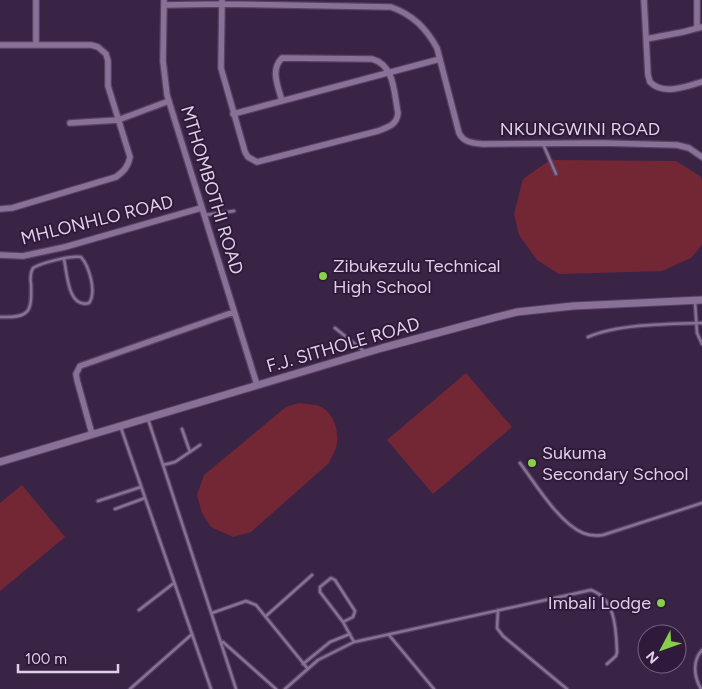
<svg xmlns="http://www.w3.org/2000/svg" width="702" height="689" font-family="Figtree,sans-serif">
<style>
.green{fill:#732735}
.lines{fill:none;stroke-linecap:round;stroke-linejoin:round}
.service-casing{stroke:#564260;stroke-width:5}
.minor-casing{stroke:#564260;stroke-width:8}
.tertiary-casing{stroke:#564260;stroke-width:9}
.service{stroke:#887097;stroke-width:2.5}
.minor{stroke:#887097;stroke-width:5.5}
.tertiary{stroke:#887097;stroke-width:7}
.poi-dot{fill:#89cf48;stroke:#301a3b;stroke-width:2}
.labels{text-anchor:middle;stroke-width:4;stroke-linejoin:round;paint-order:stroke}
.street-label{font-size:18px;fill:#ded1e7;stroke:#301a3b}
.poi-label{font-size:18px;fill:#ded1e7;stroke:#301a3b;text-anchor:start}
</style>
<rect width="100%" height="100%" fill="#3a2446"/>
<path class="green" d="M550,160L676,161L700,176L702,180V245L691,258L662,271L559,274L537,260L519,235L514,214L523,179Z
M466,373L512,427L433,494L387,440Z
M299,403C304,404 310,404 316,405C334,410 340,432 336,448C334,453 331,458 329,463L251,532L233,537L211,527L202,513L197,495L204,475L286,407Z
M22,485L65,537L0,591V503Z"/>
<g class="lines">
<g class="service-casing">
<path id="service" d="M543,144L556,174
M205,215L234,211
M695,302L697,333L702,344
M0,317C30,318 32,312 31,284C30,278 30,273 33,268C41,263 71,255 81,257C89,266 97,292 89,303C68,309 67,273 64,259
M335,328L365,352
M588,337C618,324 668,324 702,323
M148,419L236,689
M121,428L211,689
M182,429L190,452
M520,463C535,483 559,523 583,533C590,536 596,536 603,535L702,503
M163,465L175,462L200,445
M98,501L141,487
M115,509L145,498
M139,610L174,583
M498,610L497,628L503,636L567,689
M212,613L246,601L256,605L308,669
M266,616L312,575
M343,622L353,617L355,611L335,580L331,578L320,587V592L343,622L354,642
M389,635L434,689
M223,642L276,689
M303,664L330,642L350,634
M130,689L191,635
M285,689L318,660L354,642L591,590C616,599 616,630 617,652L616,656L607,664
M701,689C694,677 692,661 702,650"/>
</g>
<g class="minor-casing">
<path id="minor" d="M36,0V45
M164,0L163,61L167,95L257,385
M222,0L221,68L245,152L248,157L257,162L378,131C388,127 397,125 398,113C394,94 395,65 372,59L282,58C270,70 278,86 282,101
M644,0L648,75L650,82C664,96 686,86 702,82
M697,0V28
M164,5L221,4L391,7C413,15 426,28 437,48L459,133C464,143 473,143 483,144L602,143L677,145L689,148L702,157
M646,39L683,32L702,27
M0,45H91L98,47L106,54L108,61V86L130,157C128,167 124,171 116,177L12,208L0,209
M233,114L440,59
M70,123L118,120L169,101
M0,255L23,256L65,247L201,208
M92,434L77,380L76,374L80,366L234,312"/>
</g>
<g class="tertiary-casing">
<path id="tertiary" d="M0,462L382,348L493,318L517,312L573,306L702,300"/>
</g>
<use href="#service" class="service"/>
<use href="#minor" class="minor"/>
<use href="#tertiary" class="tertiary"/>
</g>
<g class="poi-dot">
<circle cx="323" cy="276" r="5"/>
<circle cx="532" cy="463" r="5"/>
<circle cx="661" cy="603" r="5"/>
</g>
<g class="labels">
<g class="street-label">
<text x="580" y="135">NKUNGWINI ROAD</text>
<text transform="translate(212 190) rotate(73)" y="6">MTHOMBOTHI ROAD</text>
<text transform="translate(97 220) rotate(-14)" y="6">MHLONHLO ROAD</text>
<text transform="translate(343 345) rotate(-16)" y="6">F.J. SITHOLE ROAD</text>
</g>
<g class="poi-label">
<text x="333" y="272">Zibukezulu Technical<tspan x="333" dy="21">High School</tspan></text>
<text x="542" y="459">Sukuma<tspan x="542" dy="21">Secondary School</tspan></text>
<text x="651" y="609" text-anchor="end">Imbali Lodge</text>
</g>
</g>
<g transform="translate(662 649) rotate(229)"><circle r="24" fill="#301a3b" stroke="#766380"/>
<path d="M0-4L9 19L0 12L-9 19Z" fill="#89cf48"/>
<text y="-8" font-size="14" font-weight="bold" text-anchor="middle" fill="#ded1e7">N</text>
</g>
<path d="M18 664v8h100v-8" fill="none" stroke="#ded1e7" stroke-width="2.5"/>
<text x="25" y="664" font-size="15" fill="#ded1e7" stroke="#301a3b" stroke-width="4" paint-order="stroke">100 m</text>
</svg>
